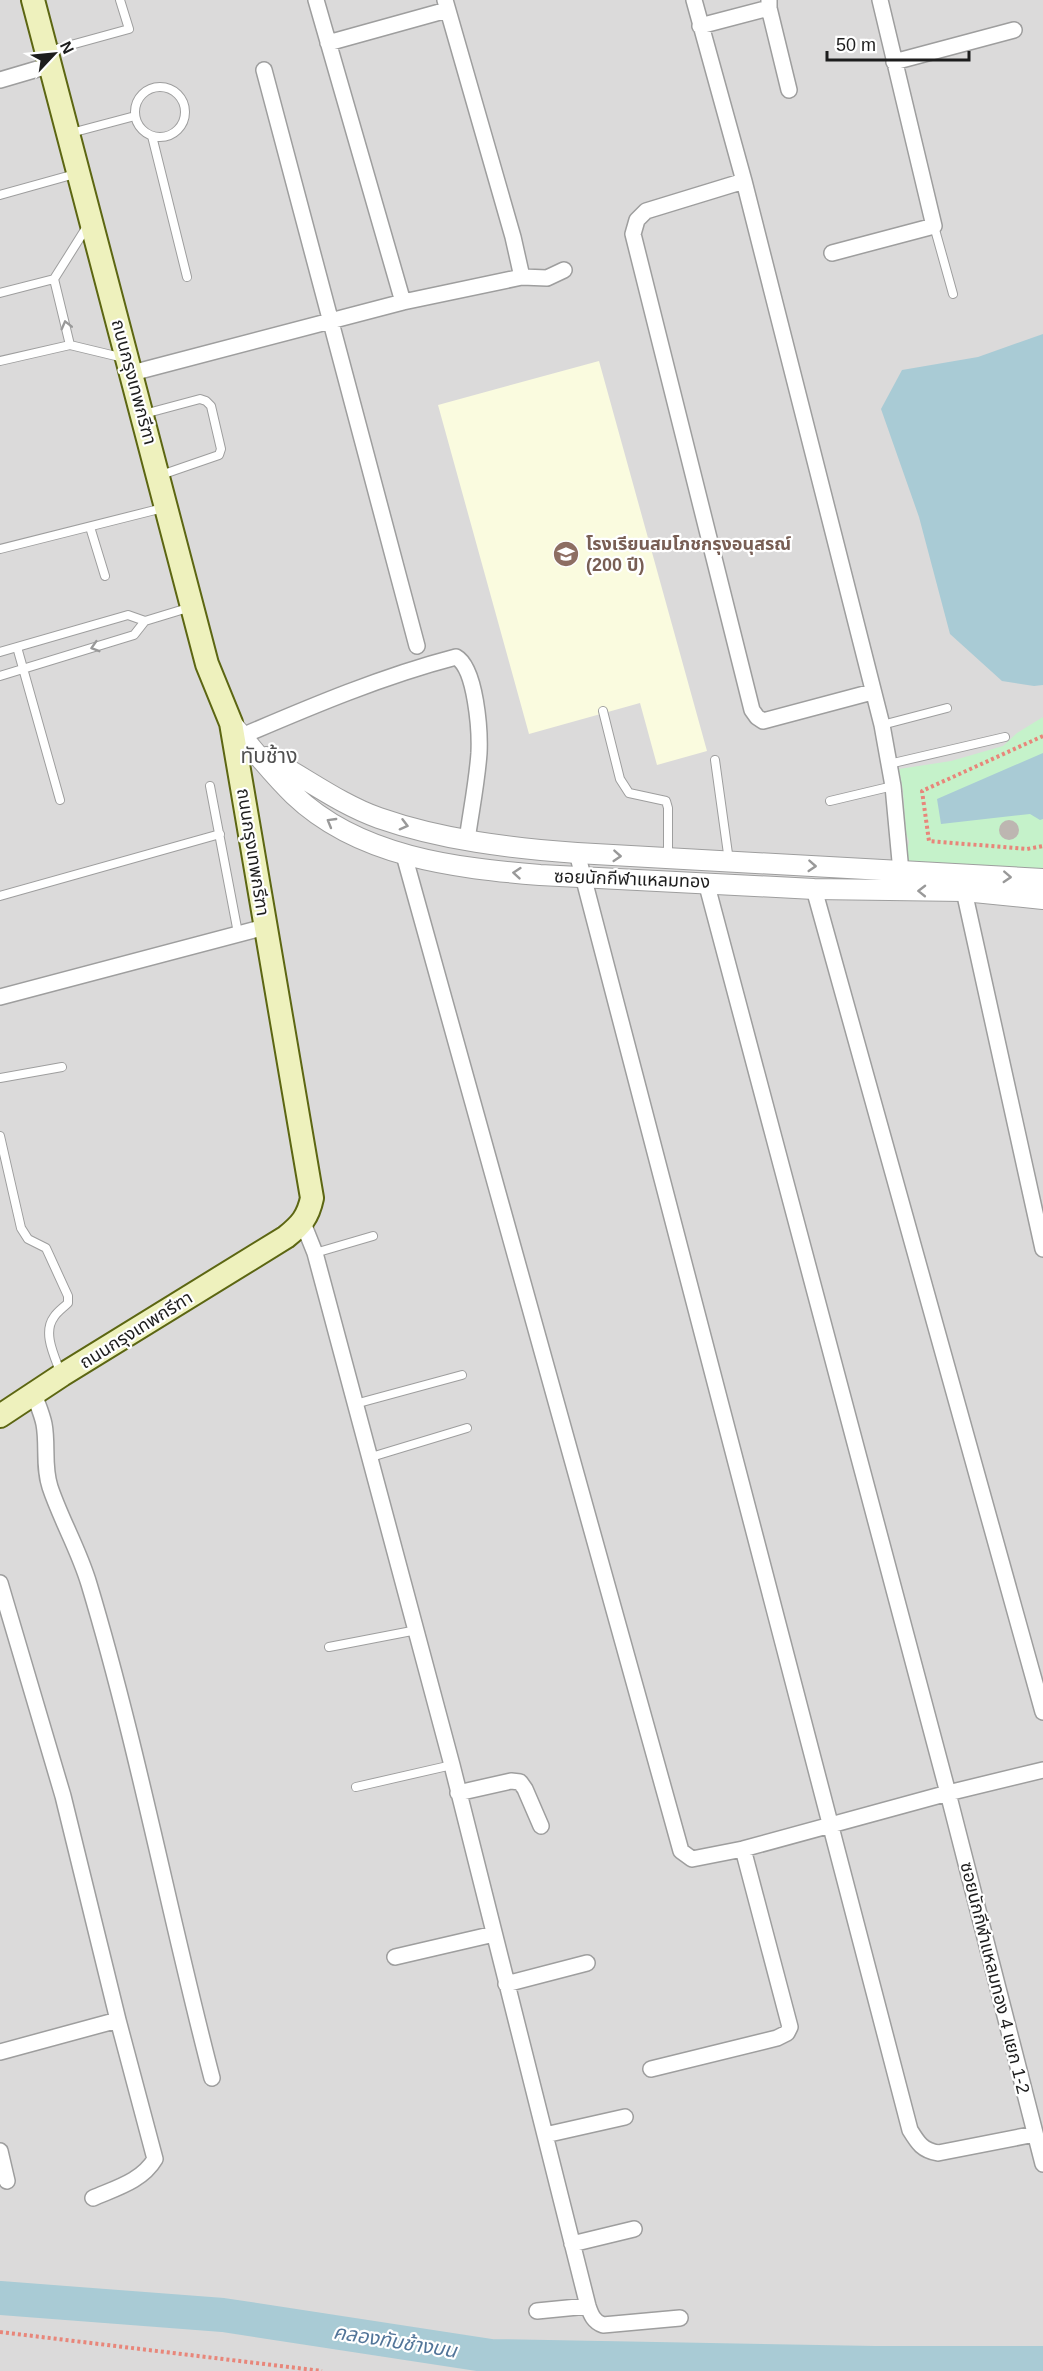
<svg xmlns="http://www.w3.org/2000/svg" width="1043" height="2371" font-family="Helvetica,'Noto Sans Thai',sans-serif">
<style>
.residential{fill:#dbdada}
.education{fill:#fafbdf}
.park{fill:#c5f2ca}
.water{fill:#a9cbd5}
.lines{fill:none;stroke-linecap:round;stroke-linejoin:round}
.river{stroke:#a9cbd5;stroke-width:34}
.building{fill:#bdb6b1}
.service-casing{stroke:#9e9e9e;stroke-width:10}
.minor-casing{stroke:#9e9e9e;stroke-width:18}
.tertiary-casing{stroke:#9e9e9e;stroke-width:22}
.secondary-casing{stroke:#5c6612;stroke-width:26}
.path{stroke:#e8867a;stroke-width:4;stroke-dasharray:3 3;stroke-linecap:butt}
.service{stroke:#fff;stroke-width:8}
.minor{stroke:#fff;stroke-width:15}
.tertiary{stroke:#fff;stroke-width:20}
.secondary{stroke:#eef1bd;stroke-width:22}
.oneway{stroke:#999}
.labels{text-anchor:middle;stroke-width:4.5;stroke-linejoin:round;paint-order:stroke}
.street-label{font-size:18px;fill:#1d1d1d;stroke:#fff}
.education-label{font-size:18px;font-weight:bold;fill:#785e54;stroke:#fff;text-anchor:start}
.water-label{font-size:20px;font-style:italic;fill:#527599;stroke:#fff}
.quarter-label{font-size:21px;fill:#505050;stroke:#fff}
</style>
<rect width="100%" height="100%" fill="#edeae4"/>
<path class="residential" d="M0,0H1043V2371H0Z"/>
<path class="education" d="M599,361L707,751L657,765L640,703L529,734L438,405Z"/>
<path class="park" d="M1043,717V879L901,872L909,842L906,833L903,791L899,769L951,761L1003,746L1017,733Z"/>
<path class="water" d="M1043,334V685L1034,686L1002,681L950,634L919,517L881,409L902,370L978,357Z
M1043,753V819L1040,820L1030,814L941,824L937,799Z"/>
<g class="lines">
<path class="river" d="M0,2298L223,2315L491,2356L875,2363H1043"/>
</g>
<path class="building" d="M999 830a10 10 0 1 1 20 0a10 10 0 1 1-20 0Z"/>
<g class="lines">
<g class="service-casing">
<path id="service" d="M49,51L129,29L120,0
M135 112a25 25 0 1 1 50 0a25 25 0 1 1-50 0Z
M71,133L135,116
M152,136L187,277
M0,195L75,174
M88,225L54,279L70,345L124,358
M934,226L953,294
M0,293L54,279
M0,361L70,345
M144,414L200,399L206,401L211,406L221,449L219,455L161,475
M90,527L105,576
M0,549L163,508
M17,647L60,800
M0,652L128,615L145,621
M0,676L134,635L145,621L191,607
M603,711L620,779L629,793L666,801L668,808V857
M882,725L947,708
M715,760L729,861
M889,764L1005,737
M210,786L238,933
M830,801L893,786
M0,896L220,834
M0,1078L62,1067
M0,1136L21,1228L28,1239L46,1248L68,1296V1303C63,1308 57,1312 54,1317C42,1333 55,1357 61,1374
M315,1253L373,1236
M355,1404L462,1375
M368,1458L467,1428
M329,1647L417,1630
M356,1787L452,1765"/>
</g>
<g class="minor-casing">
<path id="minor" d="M316,0L403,302
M694,0L744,181L882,725L893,786L901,872
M769,8L789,90
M700,26L769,8V0
M328,43L447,10
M894,62L1014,30
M264,70L417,646
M0,80L51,65
M744,181L646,211L637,220L633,234L752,710L757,717L763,721L872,692
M832,253L934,226L880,0
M522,277L547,278L564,270
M132,373L403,302L522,277L513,237L445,0
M242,736C312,706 383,676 456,657C476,668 480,731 479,753C477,782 471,811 467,840
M577,853L910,2130C918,2143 922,2150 938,2153L1035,2134
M404,855L681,1851L692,1859L743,1849L948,1793L1043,1770
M706,882L948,1793L1043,2164
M814,889L1043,1712
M964,891L1043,1249
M0,997L265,927
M303,1223L315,1253L452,1765L588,2306C591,2315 594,2322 603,2325L680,2318
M34,1394C37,1403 42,1414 44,1424C48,1445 43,1466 50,1487C61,1520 79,1550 89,1584C138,1747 169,1914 212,2078
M0,1583L63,1796L118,2020L155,2159C142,2181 116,2188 93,2198
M458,1793L511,1781L520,1782L525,1789L541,1826
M395,1957L494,1934
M506,1984L587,1963
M0,2052L118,2020
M651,2069L777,2038L787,2033L790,2027L743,1849
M545,2135L625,2117
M0,2151L7,2181
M572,2244L634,2229
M537,2311L588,2306"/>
</g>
<g class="tertiary-casing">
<path id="tertiary" d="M231,723C251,747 271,773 294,795C359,857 455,868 540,875L814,889L964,891L1043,899
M266,757C303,776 339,804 379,818C442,840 510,848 577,853L1043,879"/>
</g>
<g class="secondary-casing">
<path id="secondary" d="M0,1416L62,1375L286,1237C301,1225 308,1217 312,1198L231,723L207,664L33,0"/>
</g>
<path class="path" d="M1043,736L922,791L929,841L1027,849L1043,846
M0,2332L322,2371"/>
<use href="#service" class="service"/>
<use href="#minor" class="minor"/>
<use href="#tertiary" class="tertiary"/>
<use href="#secondary" class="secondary"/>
</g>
<defs><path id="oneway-chevron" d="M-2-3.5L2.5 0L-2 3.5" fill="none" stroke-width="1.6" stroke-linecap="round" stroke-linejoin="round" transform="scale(1.5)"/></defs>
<g class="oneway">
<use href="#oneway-chevron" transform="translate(66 325) rotate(-104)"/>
<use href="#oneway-chevron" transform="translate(95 647) rotate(163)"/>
<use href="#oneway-chevron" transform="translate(331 822) rotate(-150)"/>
<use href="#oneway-chevron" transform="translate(404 825) rotate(15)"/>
<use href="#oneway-chevron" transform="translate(617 856) rotate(4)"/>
<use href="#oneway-chevron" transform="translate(812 866) rotate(4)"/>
<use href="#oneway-chevron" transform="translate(517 873) rotate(-175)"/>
<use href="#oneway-chevron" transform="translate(1007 877) rotate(3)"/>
<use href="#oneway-chevron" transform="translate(922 891) rotate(-179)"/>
</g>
<defs>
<g id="school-disc" transform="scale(1.35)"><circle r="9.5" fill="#8d6e63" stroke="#fff"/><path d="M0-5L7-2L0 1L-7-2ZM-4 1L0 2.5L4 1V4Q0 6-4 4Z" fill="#fff"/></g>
</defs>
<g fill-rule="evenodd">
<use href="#school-disc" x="566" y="554"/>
</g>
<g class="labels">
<g class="street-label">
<text transform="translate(134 382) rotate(75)" y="6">ถนนกรุงเทพกรีฑา</text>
<text transform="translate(253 852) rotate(81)" y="6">ถนนกรุงเทพกรีฑา</text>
<text transform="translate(632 879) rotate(2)" y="6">ซอยนักกีฬาแหลมทอง</text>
<text transform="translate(136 1330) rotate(-32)" y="6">ถนนกรุงเทพกรีฑา</text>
<text transform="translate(995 1978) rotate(76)" y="6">ซอยนักกีฬาแหลมทอง 4 แยก 1-2</text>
</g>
<g class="education-label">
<text x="586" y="550">โรงเรียนสมโภชกรุงอนุสรณ์<tspan x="586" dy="21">(200 ปี)</tspan></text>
</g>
<g class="water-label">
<text transform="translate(395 2341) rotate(9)" y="7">คลองทับช้างบน</text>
</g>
<g class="quarter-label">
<text x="269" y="763">ทับช้าง</text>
</g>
</g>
<g transform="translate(54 54) rotate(64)" stroke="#ffffff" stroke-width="4.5" paint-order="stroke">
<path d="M0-4.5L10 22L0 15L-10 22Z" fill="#1d1d1d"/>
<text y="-9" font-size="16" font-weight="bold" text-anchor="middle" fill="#1d1d1d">N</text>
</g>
<path d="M827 51v9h142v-9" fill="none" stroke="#1d1d1d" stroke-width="3"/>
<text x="836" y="51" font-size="18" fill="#1d1d1d" stroke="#ffffff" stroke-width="4.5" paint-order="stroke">50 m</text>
</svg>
